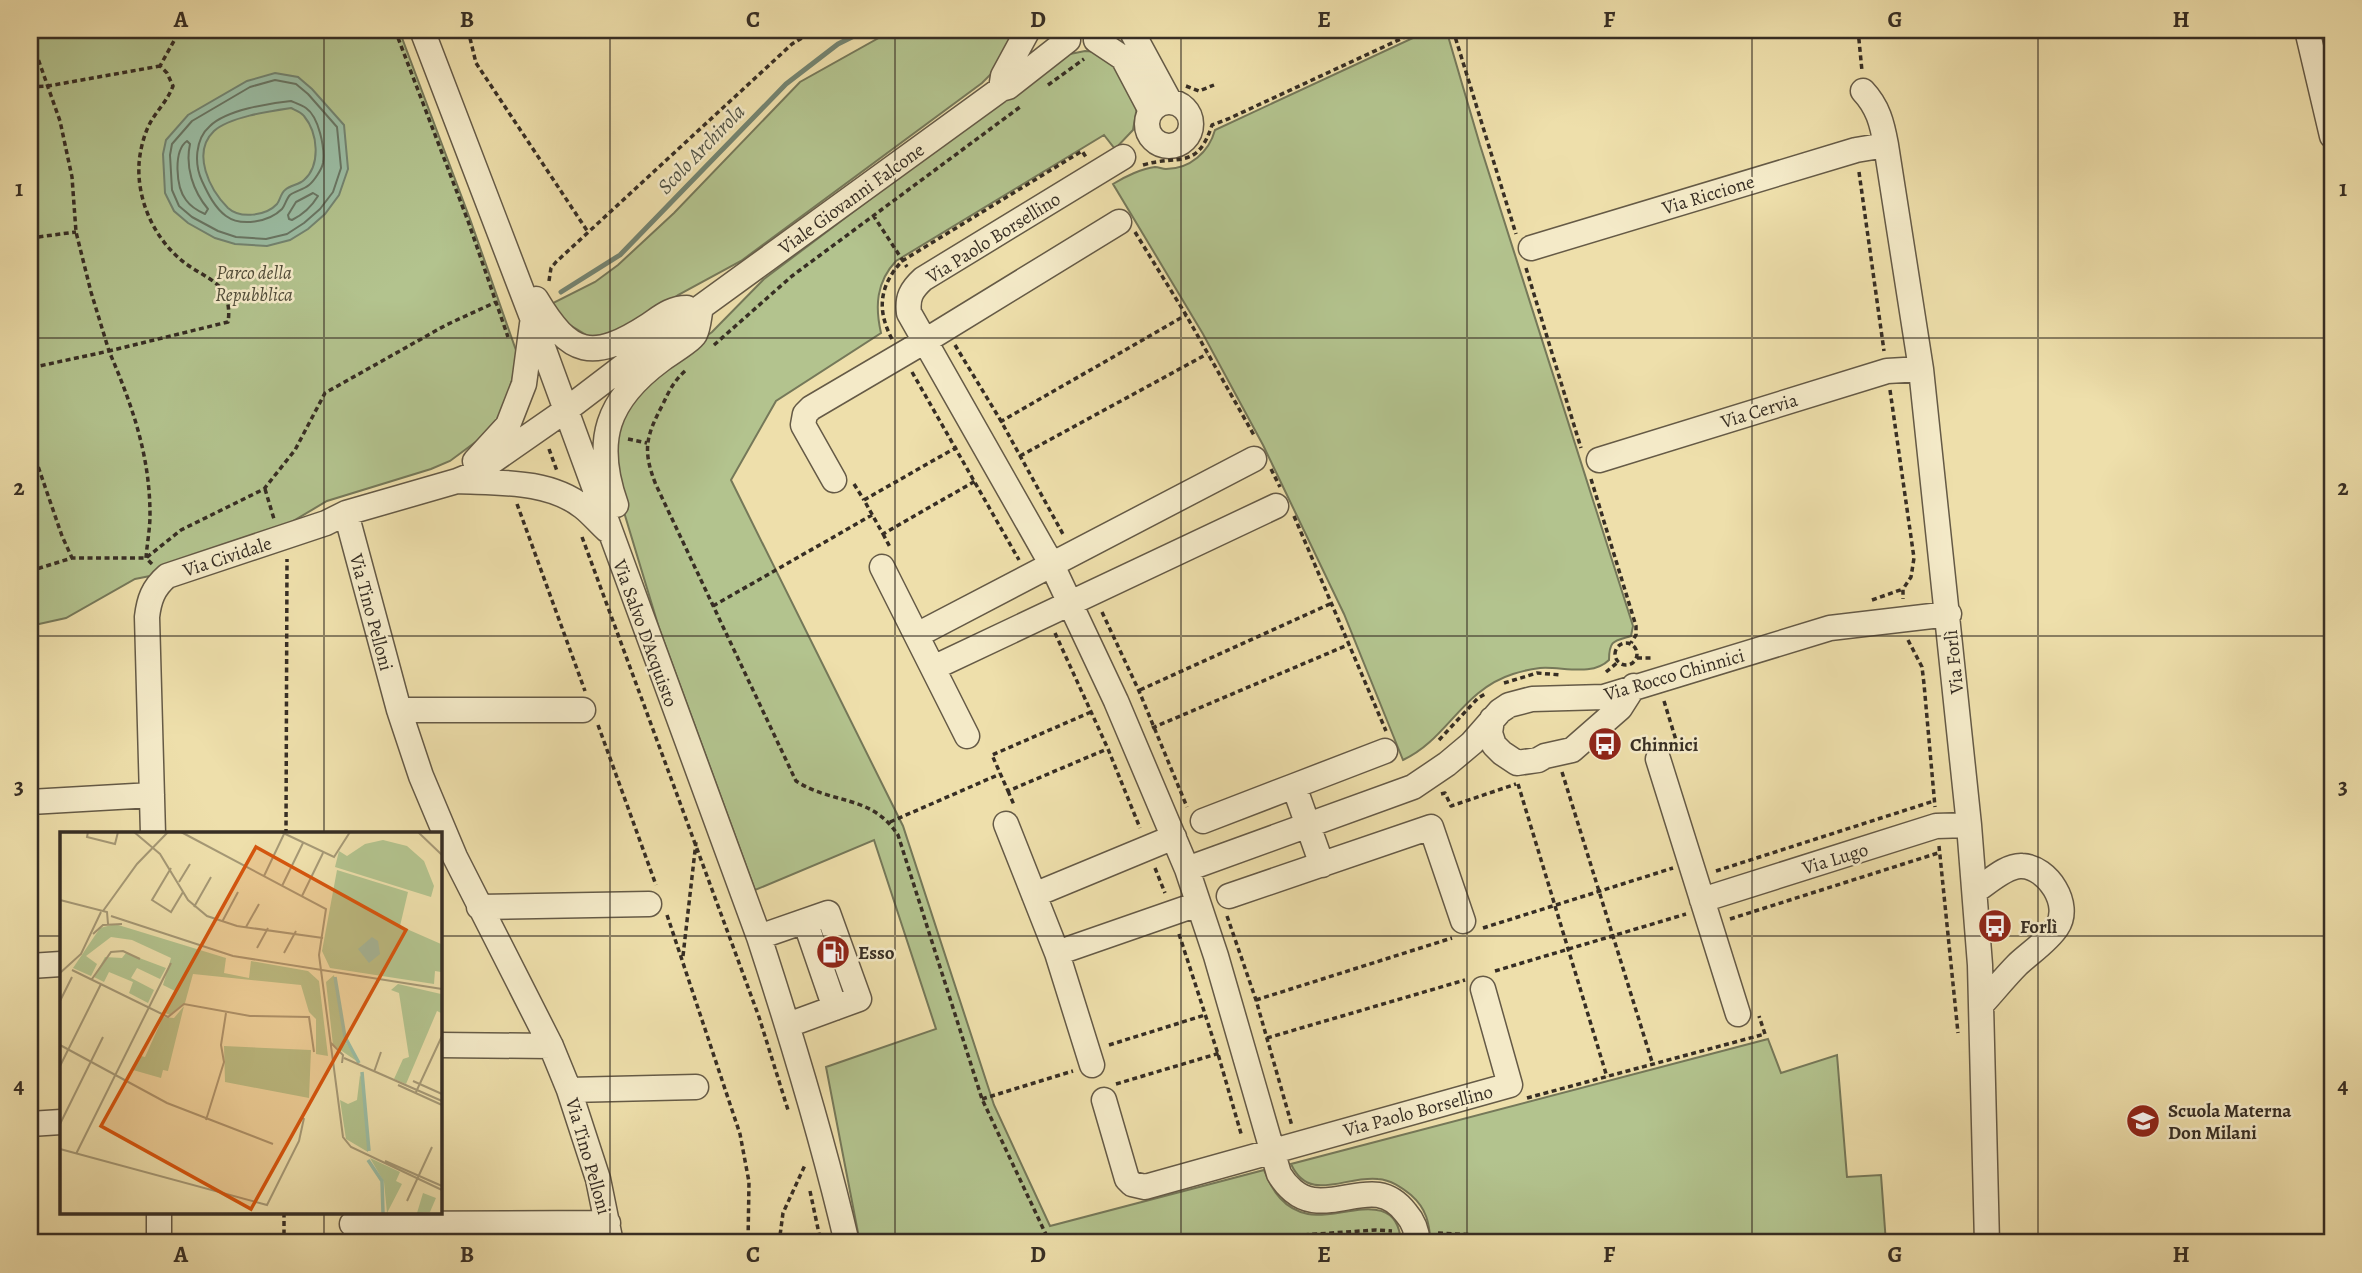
<svg xmlns="http://www.w3.org/2000/svg" width="2362" height="1273" font-family="Alegreya,serif">
<style>
.green{fill:#b3c38e;stroke:#757859;stroke-width:2}
.water{fill:#9bbda4;stroke:#738471;stroke-width:2;fill-rule:evenodd}
.lines{fill:none;stroke-linecap:round;stroke-linejoin:round}
.shore{stroke:#697664;stroke-width:2}
.stream{stroke:#738471;stroke-width:5}
.minor-casing{stroke:#655a46;stroke-width:27}
.path{stroke:#372e24;stroke-width:3.5;stroke-dasharray:5 3.5;stroke-linecap:butt}
.minor{stroke:#f4eac8;stroke-width:24}
.grid{fill:none;stroke:#372e24;stroke-width:2;stroke-opacity:0.55}
.labels{text-anchor:middle;stroke-width:5;stroke-linejoin:round;paint-order:stroke}
.street-label{font-size:19px;fill:#372e24;stroke:#f4eac8}
.park-label{font-size:19px;font-style:italic;fill:#504c39;stroke:#f4eac8}
.poi-label{font-size:19px;font-weight:bold;fill:#372e24;stroke:#f4eac8;text-anchor:start}
.water-label{font-size:21px;font-style:italic;fill:#505244;stroke:#f4eac8}
.inset-river{fill:none;stroke:#9bbda4;stroke-width:3.5}
.inset-road{fill:none;stroke:#a59875;stroke-width:2}
.view{fill:#d6550e;fill-opacity:0.15;stroke:#d6550e;stroke-width:3.5}
.inset-edge{fill:none;stroke:#372e24;stroke-width:3.5}
.neatline{fill:none;stroke:#372e24;stroke-width:2.5}
.grid-label{font-size:23px;text-anchor:middle;font-weight:bold;fill:#372e24}
</style>
<rect width="100%" height="100%" fill="#eedfab"/>
<filter id="stains"><feTurbulence type="fractalNoise" baseFrequency=".00286" numOctaves="4"/><feColorMatrix values="0 0 0 0 .2 0 0 0 0 .09 0 0 0 0 .02 0 0 0 .5 -.17"/></filter>
<radialGradient id="worn" r=".72"><stop offset=".6" stop-color="#630" stop-opacity="0"/><stop offset="1" stop-color="#630" stop-opacity=".3"/></radialGradient>
<path class="green" d="M30,30H399L470,219L518,356L507,400L497,420L485,435L450,461L431,469L327,501L288,524L150,576L135,579L66,618L30,626Z
M893,30H1018L1003,62L982,83L741,261L678,295L638,325L621,335L588,336L565,322L551,304L595,282L618,265L674,213L800,82Z
M1430,30H1443L1448,36L1480,145L1633,626L1631,636C1614,641 1609,640 1609,660C1592,677 1561,666 1540,668C1532,669 1522,671 1513,674C1462,690 1447,740 1403,760L1344,614L1263,445L1203,334L1113,184C1124,177 1143,168 1155,167C1159,167 1162,169 1166,169C1190,169 1209,152 1215,130Z
M1085,51L1098,52L1114,61L1137,107L1133,130L1115,149L1104,135L896,261C876,282 875,307 881,333L776,401L731,480L903,826L994,1105L1050,1226L1264,1170C1272,1191 1284,1209 1308,1214C1338,1221 1398,1185 1401,1243H860L826,1067L936,1029L874,840L755,890L659,628L617,489L614,468L619,421L642,383L712,332L764,279L1060,56Z
M1768,1039L1781,1073L1837,1055L1847,1177L1881,1175L1886,1243H1766L1765,1236L1678,1243H1431C1429,1223 1427,1209 1411,1195C1401,1187 1391,1180 1378,1179C1346,1175 1309,1204 1291,1164Z"/>
<path class="water" d="M275,73L298,77L312,89L344,125L348,169L339,195L325,214L308,229L290,240L267,246L235,244L215,238L188,223L174,211L165,193L163,154L166,140L188,115L247,81ZM291,108C295,110 301,112 304,116C318,133 321,165 304,180C299,185 290,185 285,190C281,193 280,200 277,204C266,216 240,219 228,208C210,190 191,153 214,131C229,117 271,111 291,108Z"/>
<g class="lines">
<path class="shore" d="M275,80L296,84L308,94L337,127L341,168L333,192L320,209L304,223L287,234L266,239L236,237L218,231L192,217L179,206L172,190L170,155L172,144L192,121L250,87Z
M291,101C296,103 302,105 306,108C319,117 325,148 323,163C322,169 314,181 309,185C303,190 295,191 290,195C286,199 285,206 282,209C269,222 241,227 226,216C215,208 208,194 202,181C194,164 195,139 210,126C226,110 270,103 291,101Z
M187,141L190,144C185,167 193,191 208,209L205,214C198,211 191,207 186,200C176,187 173,151 187,141Z
M313,193L318,196C312,206 302,215 292,220L289,219L288,215L296,202Z"/>
<path class="stream" d="M561,292L620,255L786,84L838,44L866,30"/>
<g class="minor-casing">
<path id="minor" d="M422,30L533,320L759,937C792,1038 823,1140 847,1243
M1131,30L1170,102
M2307,30L2332,136
M1096,40L1123,58L1151,111
M1001,89L1003,76L1028,30
M1863,91C1878,107 1882,123 1886,145L1921,369L1969,825L1980,965L1987,1243
M1147 124a22 22 0 1 1 44 0a22 22 0 1 1-44 0Z
M1123,157L923,279C911,290 907,298 909,313L1052,565L1116,701L1187,869L1216,956L1279,1174C1286,1186 1298,1198 1313,1200C1347,1205 1379,1177 1406,1213C1414,1222 1417,1232 1418,1243
M1531,248L1856,150L1886,145
M536,299C570,356 592,362 649,325C661,317 671,308 687,308
M1599,460L1887,371L1921,369
M475,461L508,425L524,384L532,324
M834,480L803,425L805,414L811,408L925,341L1119,222
M458,481C500,483 549,480 583,507C592,514 599,523 607,530
M616,505C593,440 607,400 661,360C669,354 691,341 695,334C699,326 699,315 701,307
M346,513L399,710L421,776L455,857L551,1046L569,1090L598,1179L611,1243
M882,567L967,736
M917,635L1254,459
M933,668L1276,506
M399,710H583
M1492,719L1490,733L1494,745L1502,753L1517,763L1538,760L1545,756L1572,750L1620,708L1634,686
M1658,759L1738,1014
M1294,786L1385,751
M30,802L152,795
M1203,821L1294,786L1322,865
M1006,824L1057,953L1092,1065
M153,834L147,617C149,600 153,588 167,576L326,523L346,513L457,481L474,474L566,410L701,307L1001,89L1008,87L1068,40
M1187,869L1413,787L1447,764L1472,743L1500,711L1509,705L1532,699L1604,697L1830,628L1949,614
M1975,891C1988,883 2006,865 2022,866C2048,867 2072,905 2057,927C2048,941 2031,952 2018,964C2005,977 1994,991 1982,1004
M1034,895L1174,837
M1229,896L1431,827L1463,921
M1702,900L1936,826L1969,825
M479,907L649,904
M805,921L835,1008
M759,937L828,913L859,999L788,1025
M1057,953L1198,904
M30,966L61,964
M439,1045L551,1046
M569,1090L696,1087
M1104,1100L1127,1179L1132,1184L1145,1187L1510,1085L1483,989
M30,1124L61,1122
M159,1212V1243
M352,1224L608,1223"/>
</g>
<path class="path" d="M395,30L468,221L508,337
M468,30L476,63L588,232
M1453,30L1516,234
M1858,30L1862,71
M30,36L60,121L72,177L76,232L91,292L109,351L30,368
M1048,85L1084,59
M1186,86L1199,91L1214,85
M30,87L48,86L160,66
M1143,165C1179,154 1197,171 1212,125L1228,119L1420,30
M1859,172L1884,351
M873,215L907,267
M1135,232L1186,315L1255,437
M30,238L76,232
M1526,268L1581,448
M549,281L551,268L556,262L792,44L815,30
M892,339C876,309 880,285 902,261L1082,151L1086,157
M714,345L792,276L1020,107
M955,345L1001,421L1064,536
M685,371C674,381 669,391 663,404C646,436 642,450 656,485L796,781C833,805 871,794 898,835L982,1099L1050,1243
M912,372L1019,560
M1890,390L1914,558L1911,577L1903,589V599
M1000,422L1186,315
M628,439L647,443
M30,443L62,536L72,558
M957,447L864,500L883,534L977,480
M549,449L557,471
M1020,456L1207,354
M1271,469L1280,487
M1591,479L1636,626V635L1631,643
M854,484L864,500
M265,489L274,519
M517,504L585,691
M1294,516L1386,731
M883,534L891,549
M582,537L759,1017L788,1110
M152,564L146,558C147,544 150,529 150,515C150,455 132,405 109,351L228,322C230,311 228,295 220,287C209,276 192,270 180,259C153,236 137,199 139,164C140,149 145,130 153,118C161,106 168,99 173,86L167,73L160,66L180,30
M30,571L72,558H146L181,530L264,489L295,450L325,393L446,325L496,302
M1872,600L1903,589
M713,606L872,515
M1102,612L1139,691L1187,807
M1055,633L1108,749L1140,828
M1908,640L1922,667L1924,684L1935,807
M1615 654a11 11 0 1 1 22 0a11 11 0 1 1-22 0Z
M1637,658H1652
M1606,672L1618,662
M1504,683L1537,673L1561,675
M1140,690L1332,603
M1664,701L1679,750
M1091,712L992,755L1008,791L1107,749
M598,725L656,885
M1152,728L1350,644
M1439,740L1478,698L1485,694
M1562,772L1653,1065
M1518,784L1607,1077
M1008,791L1014,805
M1441,794L1445,793L1451,806L1516,784
M890,822L1000,774
M286,834L287,559
M1939,846L1958,1033
M1155,868L1165,893
M1716,871L1934,801
M667,915L740,1134L749,1182L748,1243
M1227,916L1256,1000L1292,1126
M1730,919L1938,853
M1483,928L1673,868
M1179,934L1218,1054L1242,1137
M683,956L696,842
M1495,971L1686,914
M1256,1000L1452,938
M1267,1038L1465,980
M1109,1045L1205,1015
M1116,1084L1220,1053
M1527,1098L1765,1034L1759,1016
M982,1099L1073,1071
M810,1191L821,1243
M1438,1233L1574,1240L1584,1243
M284,1236L334,1235
M284,1243V1212
M779,1243L783,1213L805,1165
M1185,1243L1376,1230L1392,1231"/>
<use href="#minor" class="minor"/>
</g>
<path class="grid" d="M324,30V834M610,30V1243M895,30V1243M1181,30V1243M1467,30V1243M1752,30V1243M2038,30V1243M30,338H2332M30,636H2332M30,936H61M439,936H2332M324,1212V1243"/>
<defs>
<g id="bus-disc" transform="scale(1.75)"><circle r="9.5" fill="#8f2418" stroke="#f4eac8"/><path d="M-5-6H5V4H4V6H2V4H-2V6H-4V4H-5ZM-3.5-4V0h7V-4ZM-3.5 1.2v1.5H-2V1.2ZM2 1.2v1.5H3.5V1.2Z" fill="#fff"/></g>
<g id="fuel-disc" transform="scale(1.75)"><circle r="9.5" fill="#8f2418" stroke="#f4eac8"/><path d="M-5.5-6h7V0h2V4h1.3V-2.5L3-4.5l.8-.8L6-3V5H2.5V1h-1V6h-7ZM-4.2-4.7v3.2H.2V-4.7Z" fill="#fff"/></g>
<g id="school-disc" transform="scale(1.75)"><circle r="9.5" fill="#8f2418" stroke="#f4eac8"/><path d="M0-5L7-2L0 1L-7-2ZM-4 1L0 2.5L4 1V4Q0 6-4 4Z" fill="#fff"/></g>
</defs>
<g fill-rule="evenodd">
<use href="#bus-disc" x="1605" y="744"/>
<use href="#bus-disc" x="1995" y="926"/>
<use href="#fuel-disc" x="833" y="952"/>
<use href="#school-disc" x="2143" y="1121"/>
</g>
<g class="labels">
<g class="street-label">
<text transform="translate(1708 194) rotate(-17)" y="7">Via Riccione</text>
<text transform="translate(851 198) rotate(-36)" y="7">Viale Giovanni Falcone</text>
<text transform="translate(993 237) rotate(-32)" y="7">Via Paolo Borsellino</text>
<text transform="translate(1759 410) rotate(-17)" y="7">Via Cervia</text>
<text transform="translate(227 556) rotate(-18)" y="7">Via Cividale</text>
<text transform="translate(372 612) rotate(75)" y="7">Via Tino Pelloni</text>
<text transform="translate(646 633) rotate(70)" y="7">Via Salvo D'Acquisto</text>
<text transform="translate(1953 662) rotate(-96)" y="7">Via Forlì</text>
<text transform="translate(1674 674) rotate(-16)" y="7">Via Rocco Chinnici</text>
<text transform="translate(1835 858) rotate(-17)" y="7">Via Lugo</text>
<text transform="translate(1418 1110) rotate(-15)" y="7">Via Paolo Borsellino</text>
<text transform="translate(589 1156) rotate(74)" y="7">Via Tino Pelloni</text>
</g>
<g class="park-label">
<text x="254" y="279">Parco della<tspan x="254" dy="22">Repubblica</tspan></text>
</g>
<g class="poi-label">
<text x="1630" y="751">Chinnici</text>
<text x="2020" y="933">Forlì</text>
<text x="858" y="959">Esso</text>
<text x="2168" y="1117">Scuola Materna<tspan x="2168" dy="22">Don Milani</tspan></text>
</g>
<g class="water-label">
<text transform="translate(701 149) rotate(-46)" y="7">Scolo Archirola</text>
</g>
</g>
<g transform="translate(60 832)">
<rect width="382" height="382" fill="#eedfab"/>
<path d="M323,8L347,14L364,29L374,54L371,65L275,35L279,19L287,24L305,12ZM277,38L348,60L340,94L381,112V140L375,139L374,152L270,136L262,119ZM55,92L166,126L164,141L189,146L191,129L248,139L259,149L268,224L256,222V187L249,180L241,153L133,142L125,171L110,183L105,181L115,159L103,153L111,126L72,108L51,105L26,124L37,132L31,144L13,136L40,96ZM66,121L106,136L100,147L77,136L71,146L94,158L88,171L69,161L73,150L49,140L44,150L34,145L45,125L62,126ZM274,143L285,209L298,230L273,213L266,150ZM338,152L381,162V181L377,179L346,252L334,247L343,227L349,225L339,161L331,158ZM124,174L108,239L103,238L101,246L73,238L81,224L85,225L103,185L114,186ZM164,214L251,218L249,266L165,250ZM300,243L304,251L308,320L286,307L280,268L288,272L297,268ZM310,326L340,340L336,349L342,352L327,381L324,350ZM363,361L376,366L370,380L357,381Z" fill="#b3c38e"/>
<path d="M312,105L318,109L320,122L309,131L298,117Z" fill="#9bbda4"/>
<path class="inset-river" d="M275,145L285,205L299,231M302,240L309,319M308,328L322,349L323,381"/>
<path class="inset-road" d="M28,0L27,5L55,12L58,0M74,0L100,22L128,68L147,84L177,94L263,106M121,0L266,77L259,123L283,305L291,315L382,358M221,0L274,25L290,0M358,0L382,23M111,36L92,68L111,80L123,60M204,44L224,2M119,50L130,32M222,54L243,11M242,64L263,21M0,68L47,80L48,92M134,75L151,45M43,79L77,32L108,0M51,84L173,124L382,157M162,90L178,60M186,95L199,72M33,102L43,93L62,92M197,116L208,96M224,121L236,99M12,138L108,185L124,172L190,184L249,185L254,220M0,141L21,122L41,80M32,147L51,120L63,119L80,127M0,169L12,145M271,211L283,223L282,231M0,213L107,271L213,312M284,226L382,269M0,234L41,152M314,240L321,220M353,249L382,262M338,253L382,273M356,260L382,204M146,288L164,230L161,213L166,181M0,292L43,205M0,317L207,373L239,309L244,286M16,322L111,131M325,329L382,354M347,369L372,315"/>
<path class="view" d="M196,15L346,98L191,377L41,294Z"/>
<rect width="382" height="382" class="inset-edge"/>
</g>
<rect width="2362" height="1273" fill="none" stroke="#eedfab" stroke-width="77"/>
<rect x="38" y="38" width="2286" height="1196" class="neatline"/>
<g class="grid-label">
<text x="181" y="27">A</text>
<text x="467" y="27">B</text>
<text x="753" y="27">C</text>
<text x="1038" y="27">D</text>
<text x="1324" y="27">E</text>
<text x="1609" y="27">F</text>
<text x="1895" y="27">G</text>
<text x="2181" y="27">H</text>
<text x="19" y="196">1</text>
<text x="2343" y="196">1</text>
<text x="19" y="495">2</text>
<text x="2343" y="495">2</text>
<text x="19" y="794">3</text>
<text x="2343" y="794">3</text>
<text x="19" y="1093">4</text>
<text x="2343" y="1093">4</text>
<text x="181" y="1262">A</text>
<text x="467" y="1262">B</text>
<text x="753" y="1262">C</text>
<text x="1038" y="1262">D</text>
<text x="1324" y="1262">E</text>
<text x="1609" y="1262">F</text>
<text x="1895" y="1262">G</text>
<text x="2181" y="1262">H</text>
</g>
<rect width="100%" height="100%" filter="url(#stains)"/>
<rect width="100%" height="100%" fill="url(#worn)"/>
</svg>
